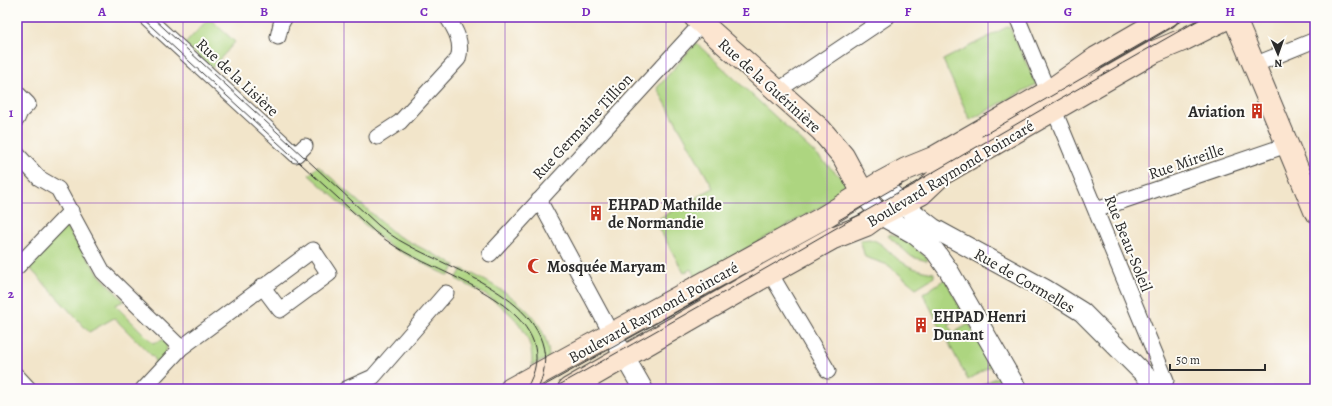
<svg xmlns="http://www.w3.org/2000/svg" width="1332" height="406" font-family="Alegreya,serif">
<style>
.green{fill:#add580;stroke:#6c8056}
.lines{fill:none;stroke-linecap:round;stroke-linejoin:round}
.minor-casing{stroke:#494743;stroke-width:17}
.tertiary-casing{stroke:#494743;stroke-width:21}
.secondary-casing{stroke:#494743;stroke-width:24}
.minor{stroke:#fff;stroke-width:15}
.tertiary{stroke:#fff;stroke-width:19}
.secondary{stroke:#fce5d0;stroke-width:22}
.tram{stroke:#2b2b2b;stroke-width:1}
.grid{fill:none;stroke:#7b2cbf;stroke-width:1;stroke-opacity:0.55}
.labels{text-anchor:middle;stroke-width:4;stroke-linejoin:round;paint-order:stroke}
.street-label{font-size:16px;fill:#2b2b2b;stroke:#fdfcf7}
.poi-label{font-size:16px;font-weight:bold;fill:#2b2b2b;stroke:#fdfcf7;text-anchor:start}
.neatline{fill:none;stroke:#7b2cbf;stroke-width:1.5}
.grid-label{font-size:13px;text-anchor:middle;font-weight:bold;fill:#7b2cbf}
</style>
<rect width="100%" height="100%" fill="#fdfcf7"/>
<filter id="ink" filterUnits="userSpaceOnUse"><feTurbulence type="fractalNoise" baseFrequency=".025" numOctaves="2"/><feDisplacementMap in="SourceGraphic" scale="8" xChannelSelector="R" yChannelSelector="G"/><feConvolveMatrix kernelMatrix="1 2 1 2 8 2 1 2 1" color-interpolation-filters="sRGB"/></filter>
<filter id="wash" filterUnits="userSpaceOnUse"><feTurbulence type="fractalNoise" baseFrequency=".012" numOctaves="4" result="noise"/><feDisplacementMap in="SourceGraphic" scale="16" xChannelSelector="R" yChannelSelector="G"/><feGaussianBlur stdDeviation="0.9" result="paint"/><feColorMatrix in="noise" values="0 0 0 0 0 0 0 0 0 0 0 0 0 0 0 0 0 1.4 0 .05"/><feComposite in="paint" operator="in"/></filter>
<g filter="url(#wash)">
<rect width="100%" height="100%" fill="#f2e5ca"/>
<path class="green" d="M209,18L235,42L212,68L185,44Z
M1009,26L1036,84L970,120L943,60Z
M696,43L848,184L847,192L695,277L691,269L684,273L655,221L713,188L657,88Z
M318,166L396,235L455,265L449,276L391,247L379,237L309,175Z
M63,223L100,276L124,301L115,305L153,343L165,339C170,352 163,357 155,366V359L114,318L89,332L27,265Z
M891,234L911,244L928,259L927,261L912,257L888,236Z
M869,239C883,241 890,255 902,262C912,269 922,271 934,273V277L916,288L888,265L865,257L860,240Z
M462,269C498,286 548,312 549,358L532,365C535,321 490,296 456,279Z
M945,279L964,315L948,324L953,333L969,324L992,365L968,380L923,294Z
M999,376L1006,389H975Z"/>
</g>
<g filter="url(#ink)">
<g class="lines">
<g class="minor-casing">
<path id="minor" d="M146,17L296,155L305,146
M1017,17L1048,92
M278,37L281,24L285,17
M1254,65L1315,40
M777,91L887,17
M17,93L28,104L20,112L17,119
M1054,110L1166,380L1160,389
M377,137L400,122L458,59C463,43 456,30 447,17
M17,154L39,178L58,189L103,272L181,348
M539,200L612,335
M1096,210L1287,145
M490,254L702,23
M17,267L71,211
M770,273L828,371
M17,376L29,389
M143,389L181,348L313,250L329,274L280,310L262,286
M346,389L373,377L446,293"/>
</g>
<g class="tertiary-casing">
<path id="tertiary" d="M880,183L901,203L933,228L1045,289L1082,312L1159,389
M863,193L880,215L914,234L935,251L949,271L1017,389
M612,335L643,389"/>
</g>
<g class="secondary-casing">
<path id="secondary" d="M695,17L821,130L843,156L863,193
M1234,17L1315,211
M511,389L821,219L880,183L906,169L933,158L1048,92L1096,58L1167,17
M569,389L770,273L833,238L866,225L880,215L921,194L942,174L1154,52L1185,39L1229,17"/>
</g>
<use href="#minor" class="minor"/>
<use href="#tertiary" class="tertiary"/>
<use href="#secondary" class="secondary"/>
<path class="tram" d="M141,17L375,232C388,242 400,250 414,257C460,281 570,318 526,389
M152,17L378,225C387,232 396,239 406,244C458,273 574,308 538,389
M982,136L1188,17
M839,220L903,183
M538,389L705,296
M552,389C771,268 986,140 1204,17"/>
</g>
</g>
<path class="grid" d="M183,17V389M344,17V389M505,17V389M666,17V389M827,17V389M988,17V389M1149,17V389M17,203H1315"/>
<defs>
<g id="building-bare" transform="scale(1.2)"><path d="M-4-6H4V6H1V3H-1V6H-4ZM-2.5-4.3h1.7v1.8h-1.7ZM.8-4.3h1.7v1.8H.8ZM-2.5-1h1.7V.8h-1.7ZM.8-1h1.7V.8H.8Z" fill="#c8321e" stroke="#fdfcf7" stroke-width="2.5" paint-order="stroke"/></g>
<g id="mosque-bare" transform="scale(1.2)"><path d="M3.5-4.9A6 6 0 1 0 3.5 4.9A5 5 0 1 1 3.5-4.9Z" fill="#c8321e" stroke="#fdfcf7" stroke-width="2.5" paint-order="stroke"/></g>
</defs>
<g fill-rule="evenodd">
<use href="#building-bare" x="1257" y="111"/>
<use href="#building-bare" x="596" y="213"/>
<use href="#mosque-bare" x="535" y="266"/>
<use href="#building-bare" x="921" y="325"/>
</g>
<g class="labels">
<g class="street-label">
<text transform="translate(238 77) rotate(43)" y="6">Rue de la Lisière</text>
<text transform="translate(770 85) rotate(42)" y="6">Rue de la Guérinière</text>
<text transform="translate(582 126) rotate(-47)" y="6">Rue Germaine Tillion</text>
<text transform="translate(1186 161) rotate(-19)" y="6">Rue Mireille</text>
<text transform="translate(950 173) rotate(-31)" y="6">Boulevard Raymond Poincaré</text>
<text transform="translate(1129 243) rotate(68)" y="6">Rue Beau-Soleil</text>
<text transform="translate(1025 280) rotate(30)" y="6">Rue de Cormelles</text>
<text transform="translate(653 312) rotate(-29)" y="6">Boulevard Raymond Poincaré</text>
</g>
<g class="poi-label">
<text x="1245" y="117" text-anchor="end">Aviation</text>
<text x="608" y="210">EHPAD Mathilde<tspan x="608" dy="18">de Normandie</tspan></text>
<text x="547" y="272">Mosquée Maryam</text>
<text x="933" y="322">EHPAD Henri<tspan x="933" dy="18">Dunant</tspan></text>
</g>
</g>
<rect width="1332" height="406" fill="none" stroke="#fdfcf7" stroke-width="44"/>
<g transform="translate(1278 54) rotate(178)" stroke="#fdfcf7" stroke-width="3" paint-order="stroke">
<path d="M0-3L7 15L0 10L-7 15Z" fill="#2b2b2b"/>
<text y="-6" font-size="11" font-weight="bold" text-anchor="middle" fill="#2b2b2b">N</text>
</g>
<path d="M1170 364v6h95v-6" fill="none" stroke="#2b2b2b" stroke-width="2"/>
<text x="1176" y="364" font-size="12" fill="#2b2b2b" stroke="#fdfcf7" stroke-width="3" paint-order="stroke">50 m</text>
<rect x="22" y="22" width="1288" height="362" class="neatline"/>
<g class="grid-label">
<text x="102" y="16">A</text>
<text x="264" y="16">B</text>
<text x="424" y="16">C</text>
<text x="586" y="16">D</text>
<text x="746" y="16">E</text>
<text x="908" y="16">F</text>
<text x="1068" y="16">G</text>
<text x="1230" y="16">H</text>
<text x="11" y="117">1</text>
<text x="11" y="298">2</text>
</g>
</svg>
